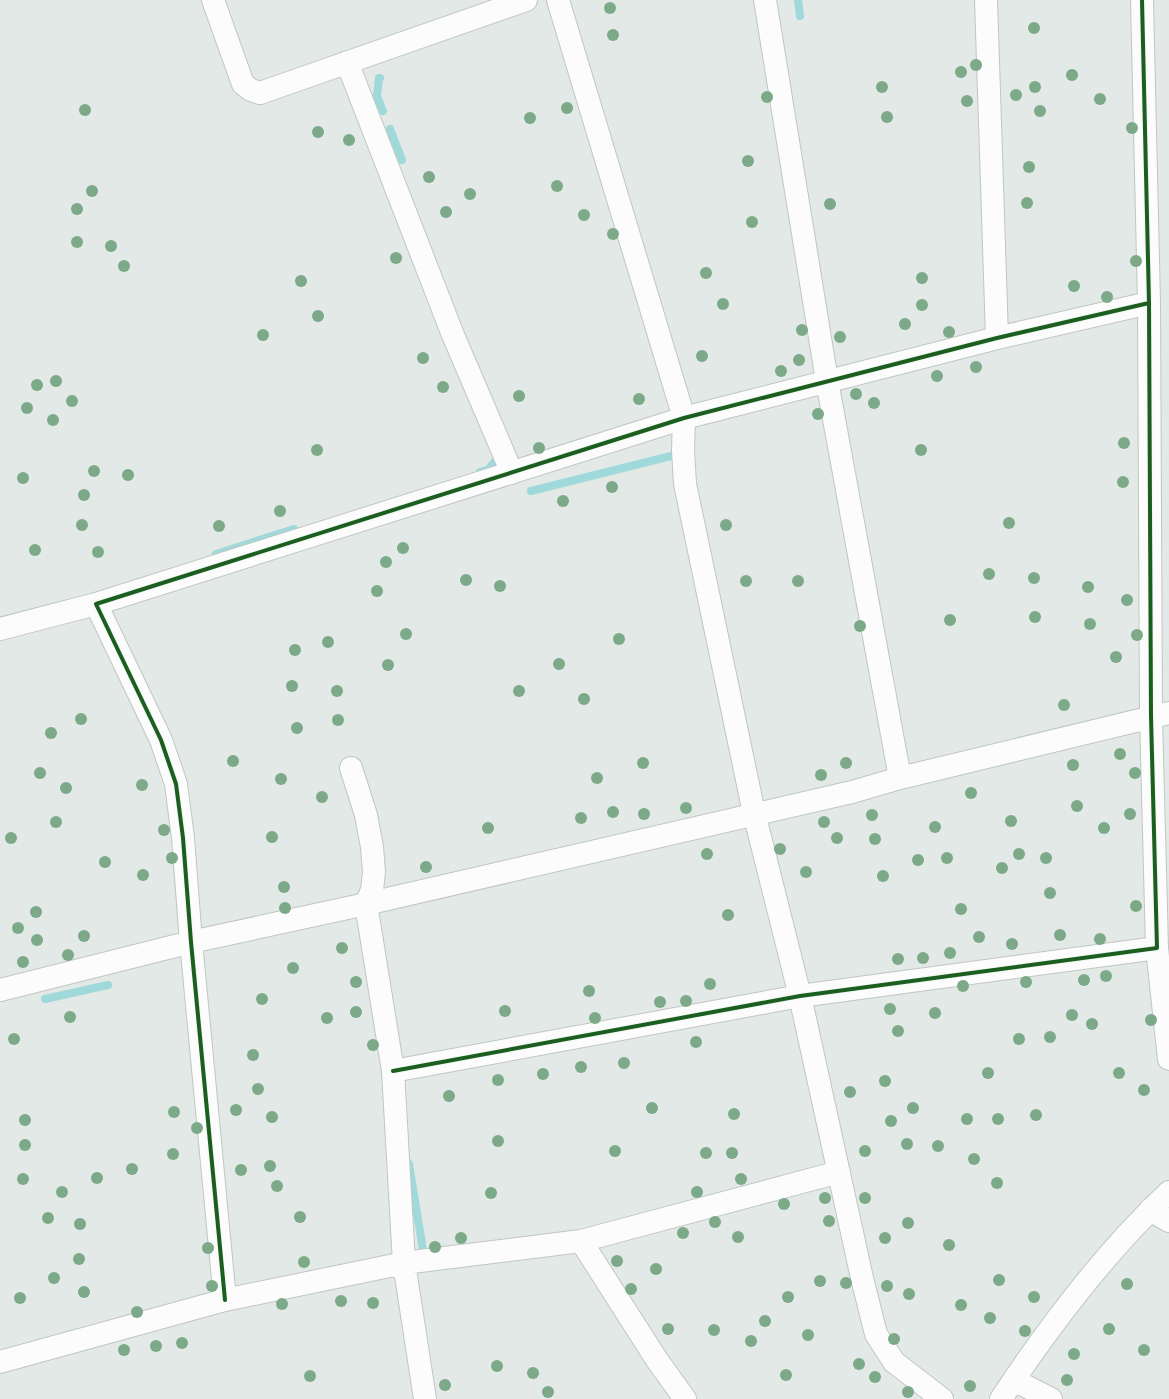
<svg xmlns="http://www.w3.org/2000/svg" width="1169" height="1399" font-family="'Nunito Sans',sans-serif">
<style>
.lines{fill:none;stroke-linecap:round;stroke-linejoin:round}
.stream{stroke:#a0d9da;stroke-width:8}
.minor-casing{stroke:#c0c6c3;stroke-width:24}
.minor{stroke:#fbfcfb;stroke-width:22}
.cycleway-casing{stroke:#f1f8f3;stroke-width:6}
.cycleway{stroke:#1b5e20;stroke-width:4}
.tree{fill:#7caa88}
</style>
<rect width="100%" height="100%" fill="#e3e9e6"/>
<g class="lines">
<path class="stream" d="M798,0L800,16
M380,78H379L377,96L383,111
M390,129L402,160
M480,472L488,470L495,461
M531,491L671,456
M216,554L294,529
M45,999L108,985
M409,1164L423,1250"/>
<g class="minor-casing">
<path id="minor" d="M213,0L243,84L251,90L260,93L526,0
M558,0L684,418L683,450L685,484L697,541L754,813L800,996L862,1278L876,1334L894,1362L942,1399
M765,0L827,381L900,778
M986,0L997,338
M347,62L453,335L512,473
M0,629L96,604
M351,768L366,815L372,847L374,872L372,890L366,904L393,1071L404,1263L425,1399
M1157,948L1169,1059
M0,990L191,942L366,904L852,792L900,778L1169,713
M393,1071L800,996L1157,948L1151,716L1149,303L1142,0
M1150,1210L1169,1221
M581,1241L657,1360L685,1399
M225,1300L191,942L183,838L176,784L161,740L96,604L684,418L997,338L1149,303
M0,1362L225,1300L404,1263L581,1241L839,1172
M1014,1380L1051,1399
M1001,1399C1050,1325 1104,1253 1169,1192"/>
</g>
<use href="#minor" class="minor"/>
<g class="cycleway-casing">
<path id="cycleway" d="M393,1071L800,996L1157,948L1151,716L1149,303L1142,0
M225,1300L191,942L183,838L176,784L161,740L96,604L684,418L997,338L1149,303"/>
</g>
<use href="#cycleway" class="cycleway"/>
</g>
<g class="tree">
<circle cx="610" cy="8" r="6"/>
<circle cx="1034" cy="28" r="6"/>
<circle cx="613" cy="35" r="6"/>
<circle cx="976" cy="65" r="6"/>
<circle cx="961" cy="72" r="6"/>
<circle cx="1072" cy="75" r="6"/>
<circle cx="882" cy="87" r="6"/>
<circle cx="1035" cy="87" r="6"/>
<circle cx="1016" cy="95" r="6"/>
<circle cx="767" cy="97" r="6"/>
<circle cx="1100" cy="99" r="6"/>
<circle cx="967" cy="101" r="6"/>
<circle cx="567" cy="108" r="6"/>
<circle cx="85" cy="110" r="6"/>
<circle cx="1040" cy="111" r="6"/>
<circle cx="887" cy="117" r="6"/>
<circle cx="530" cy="118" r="6"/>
<circle cx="1132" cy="128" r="6"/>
<circle cx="318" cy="132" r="6"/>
<circle cx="349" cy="140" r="6"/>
<circle cx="748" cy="161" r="6"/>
<circle cx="1029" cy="167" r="6"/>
<circle cx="429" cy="177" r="6"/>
<circle cx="557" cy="186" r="6"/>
<circle cx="92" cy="191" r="6"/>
<circle cx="470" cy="194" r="6"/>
<circle cx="1027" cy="203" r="6"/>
<circle cx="830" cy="204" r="6"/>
<circle cx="77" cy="209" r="6"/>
<circle cx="446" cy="212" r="6"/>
<circle cx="584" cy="215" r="6"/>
<circle cx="752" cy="222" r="6"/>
<circle cx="613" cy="234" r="6"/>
<circle cx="77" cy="242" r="6"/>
<circle cx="111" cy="246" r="6"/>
<circle cx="396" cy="258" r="6"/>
<circle cx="1136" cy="261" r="6"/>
<circle cx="124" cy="266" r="6"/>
<circle cx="706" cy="273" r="6"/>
<circle cx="922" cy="278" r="6"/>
<circle cx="301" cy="281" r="6"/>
<circle cx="1074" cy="286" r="6"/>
<circle cx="1107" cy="297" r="6"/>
<circle cx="723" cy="304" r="6"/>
<circle cx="922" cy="305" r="6"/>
<circle cx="318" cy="316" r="6"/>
<circle cx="905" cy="324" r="6"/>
<circle cx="802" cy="330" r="6"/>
<circle cx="949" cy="332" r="6"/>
<circle cx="263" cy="335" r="6"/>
<circle cx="840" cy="337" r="6"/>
<circle cx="702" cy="356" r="6"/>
<circle cx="423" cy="358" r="6"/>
<circle cx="799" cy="360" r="6"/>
<circle cx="976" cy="367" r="6"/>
<circle cx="781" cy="371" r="6"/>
<circle cx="937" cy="376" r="6"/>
<circle cx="56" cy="381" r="6"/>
<circle cx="37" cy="385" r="6"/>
<circle cx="443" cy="387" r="6"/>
<circle cx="856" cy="394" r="6"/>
<circle cx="519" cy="396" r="6"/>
<circle cx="639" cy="399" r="6"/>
<circle cx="72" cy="401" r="6"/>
<circle cx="874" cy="403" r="6"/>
<circle cx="27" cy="408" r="6"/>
<circle cx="818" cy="414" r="6"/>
<circle cx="53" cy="420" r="6"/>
<circle cx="1124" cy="443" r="6"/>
<circle cx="539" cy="448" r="6"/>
<circle cx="317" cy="450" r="6"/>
<circle cx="921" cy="450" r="6"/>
<circle cx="94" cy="471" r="6"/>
<circle cx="128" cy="475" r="6"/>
<circle cx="23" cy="478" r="6"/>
<circle cx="1123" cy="482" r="6"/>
<circle cx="612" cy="487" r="6"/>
<circle cx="84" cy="495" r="6"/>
<circle cx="563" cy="501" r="6"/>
<circle cx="280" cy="511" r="6"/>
<circle cx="1009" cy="523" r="6"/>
<circle cx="82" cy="525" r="6"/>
<circle cx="726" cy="525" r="6"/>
<circle cx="219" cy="526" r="6"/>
<circle cx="403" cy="548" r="6"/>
<circle cx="35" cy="550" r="6"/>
<circle cx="98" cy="552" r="6"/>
<circle cx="386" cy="562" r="6"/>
<circle cx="989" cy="574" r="6"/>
<circle cx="1034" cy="578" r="6"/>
<circle cx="466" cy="580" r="6"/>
<circle cx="746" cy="581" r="6"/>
<circle cx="798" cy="581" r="6"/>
<circle cx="500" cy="586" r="6"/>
<circle cx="1088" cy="587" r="6"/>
<circle cx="377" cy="591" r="6"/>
<circle cx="1127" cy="600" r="6"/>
<circle cx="1035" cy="617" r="6"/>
<circle cx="950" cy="620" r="6"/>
<circle cx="1090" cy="624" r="6"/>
<circle cx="860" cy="626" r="6"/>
<circle cx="406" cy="634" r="6"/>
<circle cx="1137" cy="635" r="6"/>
<circle cx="619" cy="639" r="6"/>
<circle cx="328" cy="642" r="6"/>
<circle cx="295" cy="650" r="6"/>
<circle cx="1116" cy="657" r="6"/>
<circle cx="559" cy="664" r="6"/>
<circle cx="388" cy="665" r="6"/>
<circle cx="292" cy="686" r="6"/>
<circle cx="337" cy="691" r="6"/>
<circle cx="519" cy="691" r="6"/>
<circle cx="584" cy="699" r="6"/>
<circle cx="1064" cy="705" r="6"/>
<circle cx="81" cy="719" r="6"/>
<circle cx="338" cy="720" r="6"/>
<circle cx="297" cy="728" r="6"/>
<circle cx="51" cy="733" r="6"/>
<circle cx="1120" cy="754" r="6"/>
<circle cx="233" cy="761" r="6"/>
<circle cx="643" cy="763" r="6"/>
<circle cx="846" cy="763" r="6"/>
<circle cx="1073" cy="765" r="6"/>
<circle cx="40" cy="773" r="6"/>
<circle cx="1135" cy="773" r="6"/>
<circle cx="821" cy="775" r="6"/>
<circle cx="597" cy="778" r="6"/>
<circle cx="281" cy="779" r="6"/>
<circle cx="142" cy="785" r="6"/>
<circle cx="66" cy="788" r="6"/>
<circle cx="971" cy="793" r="6"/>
<circle cx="322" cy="797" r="6"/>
<circle cx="1077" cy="806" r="6"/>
<circle cx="686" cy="808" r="6"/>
<circle cx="613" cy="812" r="6"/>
<circle cx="644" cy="814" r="6"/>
<circle cx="1130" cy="814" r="6"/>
<circle cx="872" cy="815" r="6"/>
<circle cx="581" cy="818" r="6"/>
<circle cx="1011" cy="821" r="6"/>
<circle cx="56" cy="822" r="6"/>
<circle cx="824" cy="822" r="6"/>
<circle cx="935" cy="827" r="6"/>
<circle cx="488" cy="828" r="6"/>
<circle cx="1104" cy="828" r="6"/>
<circle cx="164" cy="830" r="6"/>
<circle cx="272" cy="837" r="6"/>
<circle cx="11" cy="838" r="6"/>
<circle cx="837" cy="838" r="6"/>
<circle cx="875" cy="839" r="6"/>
<circle cx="780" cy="849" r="6"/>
<circle cx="707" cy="854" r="6"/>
<circle cx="1019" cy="854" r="6"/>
<circle cx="172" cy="858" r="6"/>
<circle cx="947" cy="858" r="6"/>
<circle cx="1046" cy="858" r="6"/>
<circle cx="918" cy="860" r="6"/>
<circle cx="105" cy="862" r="6"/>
<circle cx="426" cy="867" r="6"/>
<circle cx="1002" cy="868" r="6"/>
<circle cx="806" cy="872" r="6"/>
<circle cx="143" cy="875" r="6"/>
<circle cx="883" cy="876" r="6"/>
<circle cx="284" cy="887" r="6"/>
<circle cx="1050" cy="893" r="6"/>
<circle cx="1136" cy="906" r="6"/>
<circle cx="285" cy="908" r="6"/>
<circle cx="961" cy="909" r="6"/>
<circle cx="36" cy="912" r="6"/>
<circle cx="728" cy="915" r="6"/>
<circle cx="18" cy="928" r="6"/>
<circle cx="1060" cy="935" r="6"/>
<circle cx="84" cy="936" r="6"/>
<circle cx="979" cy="937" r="6"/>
<circle cx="1100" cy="939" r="6"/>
<circle cx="37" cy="940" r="6"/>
<circle cx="1012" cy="944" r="6"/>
<circle cx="342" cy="948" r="6"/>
<circle cx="950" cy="953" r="6"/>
<circle cx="68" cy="955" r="6"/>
<circle cx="923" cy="958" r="6"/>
<circle cx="898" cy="959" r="6"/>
<circle cx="23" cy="962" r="6"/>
<circle cx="293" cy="968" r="6"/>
<circle cx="1106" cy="976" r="6"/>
<circle cx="1084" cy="980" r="6"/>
<circle cx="356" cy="982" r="6"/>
<circle cx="1026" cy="982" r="6"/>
<circle cx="710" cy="984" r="6"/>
<circle cx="963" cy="986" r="6"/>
<circle cx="589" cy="991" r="6"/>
<circle cx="262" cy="999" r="6"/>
<circle cx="686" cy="1001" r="6"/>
<circle cx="660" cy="1002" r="6"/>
<circle cx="890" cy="1009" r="6"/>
<circle cx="505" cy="1011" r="6"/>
<circle cx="356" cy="1012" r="6"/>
<circle cx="935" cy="1013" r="6"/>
<circle cx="1072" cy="1015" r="6"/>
<circle cx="70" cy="1017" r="6"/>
<circle cx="327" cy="1018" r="6"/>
<circle cx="595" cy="1018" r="6"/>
<circle cx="1151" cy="1020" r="6"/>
<circle cx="1092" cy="1024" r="6"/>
<circle cx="898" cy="1031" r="6"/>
<circle cx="1050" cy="1037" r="6"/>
<circle cx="14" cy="1039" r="6"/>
<circle cx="1019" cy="1039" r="6"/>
<circle cx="696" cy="1042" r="6"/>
<circle cx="373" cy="1045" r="6"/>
<circle cx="253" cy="1055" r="6"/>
<circle cx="624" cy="1063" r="6"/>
<circle cx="581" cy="1067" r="6"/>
<circle cx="988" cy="1073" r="6"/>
<circle cx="1119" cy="1073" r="6"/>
<circle cx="543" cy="1074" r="6"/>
<circle cx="498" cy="1080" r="6"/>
<circle cx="885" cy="1081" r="6"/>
<circle cx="258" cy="1089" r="6"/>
<circle cx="1144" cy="1090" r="6"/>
<circle cx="850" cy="1092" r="6"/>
<circle cx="449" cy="1096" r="6"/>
<circle cx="652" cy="1108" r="6"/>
<circle cx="913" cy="1108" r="6"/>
<circle cx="236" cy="1110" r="6"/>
<circle cx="174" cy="1112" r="6"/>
<circle cx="734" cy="1114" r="6"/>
<circle cx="1036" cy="1115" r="6"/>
<circle cx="272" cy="1117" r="6"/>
<circle cx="967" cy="1119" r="6"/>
<circle cx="998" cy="1119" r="6"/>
<circle cx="25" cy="1120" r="6"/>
<circle cx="891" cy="1121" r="6"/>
<circle cx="197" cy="1128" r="6"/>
<circle cx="498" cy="1141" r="6"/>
<circle cx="907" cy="1144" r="6"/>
<circle cx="25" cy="1145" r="6"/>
<circle cx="938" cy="1146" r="6"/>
<circle cx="615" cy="1151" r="6"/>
<circle cx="865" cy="1151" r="6"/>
<circle cx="706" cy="1153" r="6"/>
<circle cx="732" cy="1153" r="6"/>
<circle cx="173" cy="1154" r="6"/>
<circle cx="974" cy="1159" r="6"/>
<circle cx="270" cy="1166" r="6"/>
<circle cx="132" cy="1169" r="6"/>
<circle cx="241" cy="1170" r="6"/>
<circle cx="97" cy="1178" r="6"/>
<circle cx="23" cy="1179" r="6"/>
<circle cx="741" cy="1179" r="6"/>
<circle cx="997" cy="1183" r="6"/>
<circle cx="277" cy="1186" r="6"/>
<circle cx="62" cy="1192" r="6"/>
<circle cx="697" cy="1192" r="6"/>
<circle cx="491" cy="1193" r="6"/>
<circle cx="825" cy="1198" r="6"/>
<circle cx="865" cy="1198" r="6"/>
<circle cx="784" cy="1204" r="6"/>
<circle cx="300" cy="1217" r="6"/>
<circle cx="48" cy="1218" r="6"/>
<circle cx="829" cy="1221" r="6"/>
<circle cx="715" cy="1222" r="6"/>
<circle cx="908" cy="1223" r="6"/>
<circle cx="80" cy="1224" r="6"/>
<circle cx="683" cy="1233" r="6"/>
<circle cx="738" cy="1237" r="6"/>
<circle cx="461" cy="1238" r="6"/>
<circle cx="885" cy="1238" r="6"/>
<circle cx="949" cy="1245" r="6"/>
<circle cx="435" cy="1247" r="6"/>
<circle cx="208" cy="1248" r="6"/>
<circle cx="79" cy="1259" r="6"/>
<circle cx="617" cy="1261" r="6"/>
<circle cx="304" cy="1262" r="6"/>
<circle cx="656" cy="1269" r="6"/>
<circle cx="54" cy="1278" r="6"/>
<circle cx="999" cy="1280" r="6"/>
<circle cx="820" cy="1281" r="6"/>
<circle cx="846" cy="1283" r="6"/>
<circle cx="1127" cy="1284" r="6"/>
<circle cx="212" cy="1286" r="6"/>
<circle cx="887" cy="1286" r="6"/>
<circle cx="631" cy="1289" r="6"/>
<circle cx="84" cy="1292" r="6"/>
<circle cx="909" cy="1294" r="6"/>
<circle cx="788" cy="1297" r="6"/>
<circle cx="1034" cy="1297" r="6"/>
<circle cx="20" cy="1298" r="6"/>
<circle cx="341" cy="1301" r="6"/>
<circle cx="373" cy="1303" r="6"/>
<circle cx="282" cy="1304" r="6"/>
<circle cx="961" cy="1305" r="6"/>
<circle cx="137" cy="1312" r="6"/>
<circle cx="990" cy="1318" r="6"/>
<circle cx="765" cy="1321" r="6"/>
<circle cx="668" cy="1329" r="6"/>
<circle cx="1109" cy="1329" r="6"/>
<circle cx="714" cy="1330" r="6"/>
<circle cx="1025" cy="1331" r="6"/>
<circle cx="808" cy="1335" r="6"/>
<circle cx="894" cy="1339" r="6"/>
<circle cx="751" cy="1341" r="6"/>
<circle cx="182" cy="1343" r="6"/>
<circle cx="156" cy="1346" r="6"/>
<circle cx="124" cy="1350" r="6"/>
<circle cx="1144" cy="1350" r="6"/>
<circle cx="1074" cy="1354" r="6"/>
<circle cx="859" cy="1364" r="6"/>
<circle cx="497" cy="1366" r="6"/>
<circle cx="533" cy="1373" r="6"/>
<circle cx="786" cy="1375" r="6"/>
<circle cx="310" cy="1376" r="6"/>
<circle cx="875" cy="1377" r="6"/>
<circle cx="1067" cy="1380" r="6"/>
<circle cx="445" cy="1385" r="6"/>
<circle cx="970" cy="1386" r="6"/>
<circle cx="548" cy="1392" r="6"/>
<circle cx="908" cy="1392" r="6"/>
</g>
</svg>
